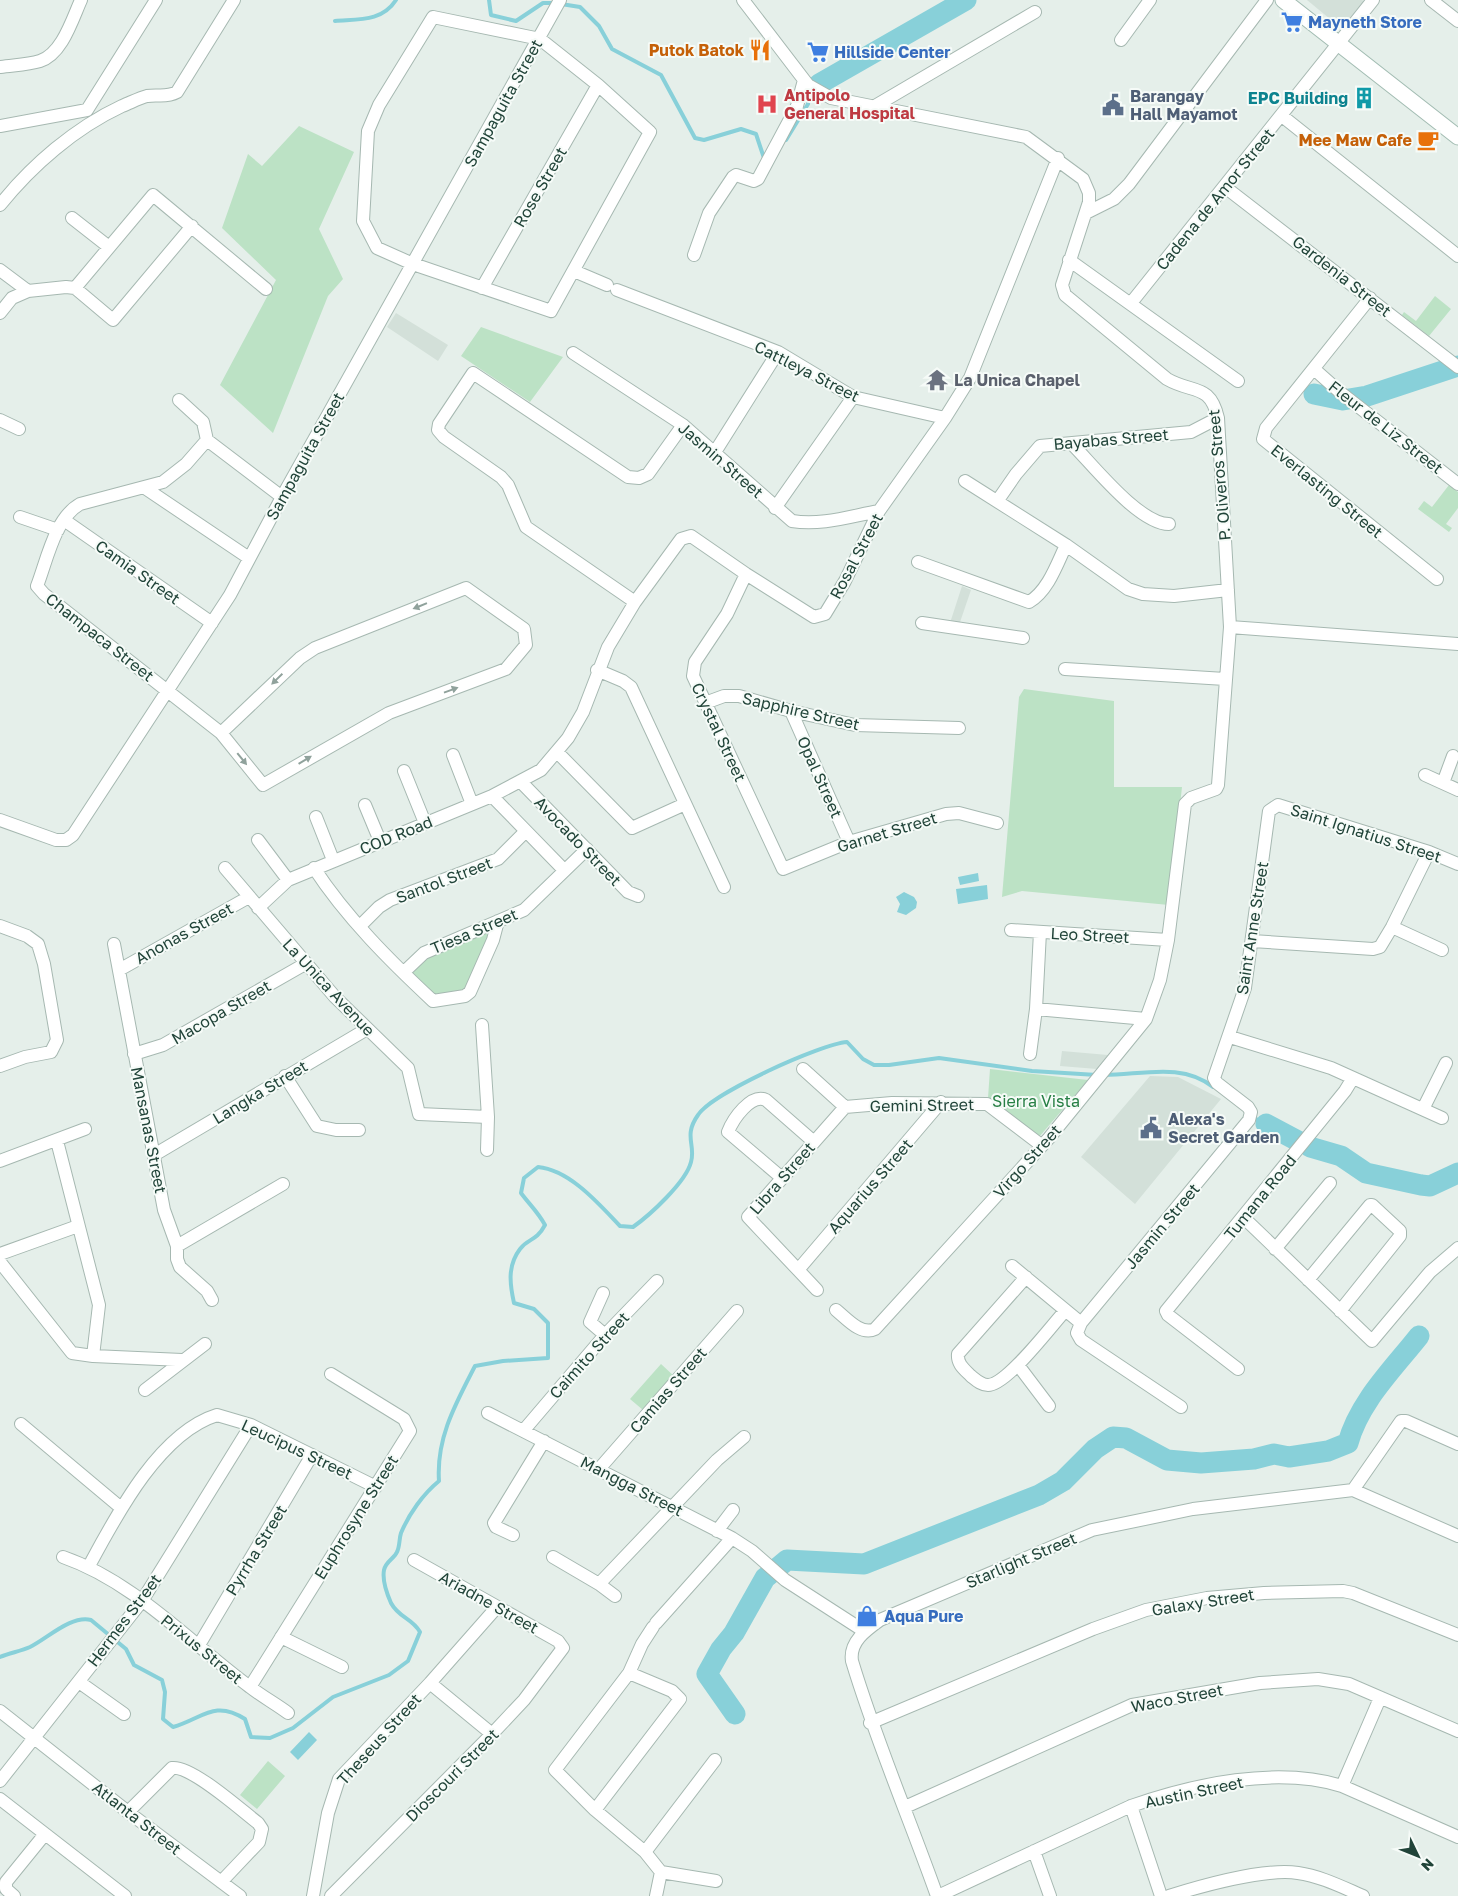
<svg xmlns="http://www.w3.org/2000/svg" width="1458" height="1896" font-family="'Golos Text',sans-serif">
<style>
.built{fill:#d3e0d9}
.green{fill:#bce2c5}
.water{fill:#88d0d9}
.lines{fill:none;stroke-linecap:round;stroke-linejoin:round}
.stream{stroke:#88d0d9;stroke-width:4}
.river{stroke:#88d0d9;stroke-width:21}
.minor-casing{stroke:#a6b8b1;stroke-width:14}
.secondary-casing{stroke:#a2bcb2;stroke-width:17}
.minor{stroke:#fff;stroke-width:12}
.secondary{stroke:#fff;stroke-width:15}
.oneway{fill:#90a29c}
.labels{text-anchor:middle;stroke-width:4;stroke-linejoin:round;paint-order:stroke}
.shop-label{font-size:16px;font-weight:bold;fill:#366cbe;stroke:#f6fbf8;text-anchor:start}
.food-label{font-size:16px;font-weight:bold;fill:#c56008;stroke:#f6fbf8;text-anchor:end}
.health-label{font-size:16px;font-weight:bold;fill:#be3a42;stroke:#f6fbf8;text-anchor:start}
.service-label{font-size:16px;font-weight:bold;fill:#4e5e75;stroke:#f6fbf8;text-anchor:start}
.culture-label{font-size:16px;font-weight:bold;fill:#0d838f;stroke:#f6fbf8;text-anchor:end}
.street-label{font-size:16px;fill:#214439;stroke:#f6fbf8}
.worship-label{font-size:16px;font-weight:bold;fill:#5b616d;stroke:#f6fbf8;text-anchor:start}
.park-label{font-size:16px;fill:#277f45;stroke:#f6fbf8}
</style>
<rect width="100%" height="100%" fill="#e5efea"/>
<path class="built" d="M1307,0H1362L1364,1L1341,28Z
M396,313L448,345L438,361L387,327Z
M962,586L971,590L959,625L950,623Z
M1062,1051L1108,1055L1097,1069L1060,1066Z
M1150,1076L1178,1077L1221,1099L1135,1204L1081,1157Z"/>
<path class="green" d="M299,126L354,152L319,229L343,279L328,296L273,433L220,385L276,280L222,228L248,154L262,166Z
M1435,296L1451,309L1429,336L1402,315L1404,312L1416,321Z
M481,327L563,357L530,402L461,356Z
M1449,485L1458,492V508L1446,524L1452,528L1449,532L1418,509L1424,501L1432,507Z
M1024,689L1114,701V787H1182L1169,905L1022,891L1002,897L1019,697Z
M487,932V939L464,991L434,998L412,973L428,958Z
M990,1069L1088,1080L1039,1137L994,1100L988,1098Z
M661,1364L674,1376L643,1410L630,1399Z
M268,1761L285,1776L257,1809L240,1795Z"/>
<path class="water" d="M978,873L979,881L960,885L958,877Z
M987,885L988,899L958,904L956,889Z
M904,892L914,897L917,902L916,908L906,915L897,912L900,904L896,897Z
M309,1732L317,1740L298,1760L290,1752Z"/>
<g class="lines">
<path class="stream" d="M489,0L491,15L516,21L543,3H554
M561,4L580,7L599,26L612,49L661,75L695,138L704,140L741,129L756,134L764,158
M335,21C358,19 382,22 396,0
M786,140L808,104L809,91
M1104,1075C1141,1075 1182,1062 1213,1087
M1252,1117L1266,1124
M0,1657C10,1653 21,1651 30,1647C48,1638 71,1615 91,1620L126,1649L134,1665L162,1680L165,1692L163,1719L173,1727C202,1719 214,1699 245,1719L251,1737L270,1738L293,1728L333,1697L389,1675L408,1661L420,1632C412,1618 399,1618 391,1603C387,1594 382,1581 384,1570C386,1561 394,1559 397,1552C400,1546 399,1539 401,1533C409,1514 423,1494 439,1481C436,1438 456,1403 475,1366L503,1361L548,1358V1323L534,1309L514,1303C510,1285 507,1266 520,1249C528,1238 536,1242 545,1225C538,1212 529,1204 521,1193L524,1178L538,1167C570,1170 599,1204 620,1226L633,1227C650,1215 686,1182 691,1162C696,1145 683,1136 698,1115C712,1093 821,1044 847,1042L863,1059L874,1065H889L939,1058L1032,1071L1097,1075"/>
<path class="river" d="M819,84L966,0
M1314,394L1343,400L1367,396L1458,366
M1266,1124L1298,1141
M1310,1147L1341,1156L1366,1173L1421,1185L1430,1186L1458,1173
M735,1714L707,1674L721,1649L734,1633L765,1578L787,1560L864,1564L1039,1495L1063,1481L1095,1449L1113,1437L1126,1438L1167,1460L1201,1463L1254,1459L1274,1454L1289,1457L1328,1451L1348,1443C1359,1402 1393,1369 1419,1336"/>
<g class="minor-casing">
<path id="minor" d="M743,0L808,85L831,98L1026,137L1083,179L1089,193V202L1062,285L1065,295L1167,379C1193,394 1210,383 1218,418L1230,627L1218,785L1216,789L1191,798L1185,804L1168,940L1160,980L1146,1019L1049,1138L875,1329C861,1336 846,1318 836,1310
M1431,0L1458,21
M433,17L540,39L598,85L650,132L551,311L413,264L377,248L363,221L368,131L379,105Z
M1121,40L1150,0
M0,67C13,65 27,65 40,61C62,54 72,20 81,0
M875,106L1035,12
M87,110L156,0
M1282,116L1458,256
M0,126L87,110
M1225,187L1458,367
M0,205C32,165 75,128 122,106C130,103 139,98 147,96C158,94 166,98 177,92L234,0
M1086,213L1114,199L1129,184L1267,0
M72,218L109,247
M694,255L709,213L733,177L736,175L754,181L758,179L797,106L804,80
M1069,260L1238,381
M0,270L28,291
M574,271L607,285
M75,288L153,195L266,289
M482,288L598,85
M617,290L778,352L853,397L945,418
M1370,298L1266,428L1263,439L1437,579
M1131,303L1373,0
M0,313L12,298L28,291L66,287L75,288L113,320L192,226
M573,353L683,425L792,521C821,526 851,516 879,511
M1314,369L1341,393L1458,484
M179,400L203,422L207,440
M0,420L19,429
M207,440L186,464L163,482L80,504C55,518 47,560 37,586L44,594L221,733L263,785L389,713L506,669L526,645L524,629L466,588L315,648L300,658L221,733
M207,440L282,497
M1072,444C1093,465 1139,524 1169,524
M715,452L778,352
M965,481L1066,545L1128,589L1143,594L1174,596L1228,590
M145,488L249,558
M998,500L1016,474L1040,446L1191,432L1218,418
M775,508L853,397
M20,517L58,530
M64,520L212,623
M918,562L1029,602C1048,591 1057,564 1066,545
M746,574L727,614L695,662L693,676L783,869L849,842L946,814L959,813L997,823
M635,602L526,527L508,485L501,477L444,437L438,430L439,424L473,373L628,477L639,478L648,474L683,425
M922,623L1023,638
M1230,627L1458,644
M1065,669L1225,679
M597,670L623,681L631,687L724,887
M705,703L724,696H739L791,711L855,725L959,728
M791,711L849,842
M557,752L632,828L685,804
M453,755L472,804
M404,771L425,823
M1425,775L1458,790
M521,782L628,892L638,896
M1443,783L1453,756
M492,796L564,870
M365,805L380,841
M316,817L333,860
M0,820L56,840H66L73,835L230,595L282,497L560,0
M258,840L288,880
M225,868L335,997L408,1068L419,1114L488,1117
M314,868C346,917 390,961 433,1001L465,996L470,992L493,940L498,921
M258,908L288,880L492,796L541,770L568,738L583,712L608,647L635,602L681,539L691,536L746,574L814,617L825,614L845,581L879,511L945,418L970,378L1058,158
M0,926L27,936L38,944L44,964L57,1040L51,1052L25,1057L0,1066
M360,926L379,907L390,900L498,859L526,831
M1392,927L1442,950
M1011,930L1168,940
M1252,941L1373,949L1380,947L1392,927L1429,852
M114,944L164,1210L177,1246V1259L180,1267L207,1291L212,1300
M119,970L249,897
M404,972L424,953L524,910L587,849
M1036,1009L1146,1019
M482,1025L488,1117L487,1150
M1230,1037L1331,1068L1442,1118
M134,1054L163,1045L305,964
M1030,1054L1036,1009L1040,932
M803,1069L845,1107L892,1103L987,1104L1041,1145
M285,1076L317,1126L336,1130H359
M1423,1109L1446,1063
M57,1141L99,1305L93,1356
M154,1155L367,1029
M0,1161L85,1129
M782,1178L728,1132C733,1119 751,1093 766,1100L814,1142
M1244,1218L1372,1341L1430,1272L1458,1248
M177,1246L283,1184
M1275,1249L1330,1183
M0,1254L78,1226
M0,1262L72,1353L93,1356L182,1360
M1012,1266L1081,1323
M798,1270L941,1102
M1026,1277L958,1354C957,1364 964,1369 971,1376C976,1380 981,1385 988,1385C1007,1385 1051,1326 1065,1311
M1308,1280L1370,1205H1372L1400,1231V1236L1340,1311
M817,1290L748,1217L845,1107
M603,1293L590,1322L605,1335
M1018,1365L1049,1406
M1238,1369L1168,1315L1166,1311L1345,1091L1353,1078
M145,1390L205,1344
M1181,1407L1081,1340L1077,1333L1081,1323L1249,1120L1251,1112L1248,1107L1217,1083L1214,1078L1245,988L1269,811L1278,805L1429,852L1458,864
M488,1413L732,1538L752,1551L785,1580L864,1631
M21,1424L120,1507
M524,1430L605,1335L657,1281
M599,1469L737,1311
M1353,1490L1401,1421H1406L1458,1444
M717,1531L733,1510
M513,1535L496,1527L494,1523L544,1441
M63,1557C135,1582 190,1643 250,1687C263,1697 276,1704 288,1713
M553,1557L599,1584
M89,1566C116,1516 159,1433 217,1415L251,1425L376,1487
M615,1596L599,1584L717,1460L744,1437
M656,1623L732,1538
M653,1627L642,1644L629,1673L555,1770L595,1810L645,1852L661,1872L716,1881
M281,1637L342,1667
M199,1645L312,1455
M79,1682L124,1714
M430,1683L492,1734
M250,1687L410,1431L404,1419L331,1374
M0,1711L128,1812L240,1896
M870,1723L1093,1629L1146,1610L1207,1598L1264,1593L1343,1591L1353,1593L1458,1635
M0,1781L142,1601L251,1425
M1342,1786L1380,1698
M0,1799L125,1896
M1131,1806L1161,1896
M905,1807L1132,1705L1260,1683L1318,1679L1349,1684L1458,1731
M595,1810L680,1699L672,1691L629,1673
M128,1812L172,1768C191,1765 241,1810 258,1823L262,1829L259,1842L221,1882
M1034,1851L1050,1896
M645,1852L715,1760
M14,1896L6,1889V1882L45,1834
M313,1896L328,1813L339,1779L430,1683L497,1607
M331,1896L492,1734L524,1700L563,1648L558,1641L414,1560
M656,1896L661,1872
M937,1896C909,1817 876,1741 852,1661C849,1642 866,1630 880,1620L1092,1530L1193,1509L1353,1490L1458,1536
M938,1896L1131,1806C1194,1784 1277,1766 1342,1786L1458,1837
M1169,1896C1201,1886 1265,1868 1298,1873C1320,1876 1342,1887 1363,1896"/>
</g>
<g class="secondary-casing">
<path id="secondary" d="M1283,0L1458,137"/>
</g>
<use href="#minor" class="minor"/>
<use href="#secondary" class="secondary"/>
</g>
<defs><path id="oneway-solid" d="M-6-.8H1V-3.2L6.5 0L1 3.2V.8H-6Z" transform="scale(1.25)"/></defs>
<g class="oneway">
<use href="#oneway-solid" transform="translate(420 606) rotate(158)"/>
<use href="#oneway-solid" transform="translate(277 679) rotate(136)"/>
<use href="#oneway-solid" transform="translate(451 690) rotate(-20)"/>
<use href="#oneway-solid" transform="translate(242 759) rotate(51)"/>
<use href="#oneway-solid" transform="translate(305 760) rotate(-31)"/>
</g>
<defs>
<g id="supermarket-bare" transform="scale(1.725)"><path d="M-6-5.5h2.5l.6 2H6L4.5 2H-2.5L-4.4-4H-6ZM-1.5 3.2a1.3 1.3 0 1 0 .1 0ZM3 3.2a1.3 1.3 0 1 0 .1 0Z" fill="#3f7fe0" stroke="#f6fbf8" stroke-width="2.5" paint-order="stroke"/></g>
<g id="restaurant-bare" transform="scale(1.725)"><path d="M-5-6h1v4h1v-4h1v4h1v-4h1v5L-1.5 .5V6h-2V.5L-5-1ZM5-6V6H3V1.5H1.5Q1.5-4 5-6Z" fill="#e8710a" stroke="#f6fbf8" stroke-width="2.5" paint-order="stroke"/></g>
<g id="building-bare" transform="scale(1.725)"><path d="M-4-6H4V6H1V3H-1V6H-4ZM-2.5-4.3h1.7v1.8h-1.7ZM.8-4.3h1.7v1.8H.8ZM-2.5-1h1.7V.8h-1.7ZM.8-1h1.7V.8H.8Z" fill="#0f9aa8" stroke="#f6fbf8" stroke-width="2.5" paint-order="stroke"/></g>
<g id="hospital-bare" transform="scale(1.725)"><path d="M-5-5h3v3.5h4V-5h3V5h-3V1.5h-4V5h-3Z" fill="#e0444e" stroke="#f6fbf8" stroke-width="2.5" paint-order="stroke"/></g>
<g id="civic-bare" transform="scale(1.725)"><path d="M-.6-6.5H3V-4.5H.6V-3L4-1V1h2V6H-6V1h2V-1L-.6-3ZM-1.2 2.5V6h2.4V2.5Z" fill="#5c6f8a" stroke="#f6fbf8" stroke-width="2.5" paint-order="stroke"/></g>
<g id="cafe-bare" transform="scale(1.725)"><path d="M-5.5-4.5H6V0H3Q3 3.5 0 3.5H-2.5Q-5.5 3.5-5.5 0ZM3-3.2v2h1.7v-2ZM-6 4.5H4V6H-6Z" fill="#e8710a" stroke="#f6fbf8" stroke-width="2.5" paint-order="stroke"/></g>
<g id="temple-bare" transform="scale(1.725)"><path d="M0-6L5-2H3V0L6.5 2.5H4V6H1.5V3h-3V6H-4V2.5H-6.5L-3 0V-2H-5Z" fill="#6b7280" stroke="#f6fbf8" stroke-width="2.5" paint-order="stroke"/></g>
<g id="shop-bare" transform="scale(1.725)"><path d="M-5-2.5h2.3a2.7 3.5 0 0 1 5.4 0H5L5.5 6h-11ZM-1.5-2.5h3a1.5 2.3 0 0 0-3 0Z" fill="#3f7fe0" stroke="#f6fbf8" stroke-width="2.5" paint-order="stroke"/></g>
</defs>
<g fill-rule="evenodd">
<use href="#supermarket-bare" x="1292" y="22"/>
<use href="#restaurant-bare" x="760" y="50"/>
<use href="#supermarket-bare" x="818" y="52"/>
<use href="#building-bare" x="1364" y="98"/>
<use href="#hospital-bare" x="767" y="104"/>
<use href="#civic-bare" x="1113" y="105"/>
<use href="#cafe-bare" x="1428" y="140"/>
<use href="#temple-bare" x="937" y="380"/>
<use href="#civic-bare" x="1151" y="1128"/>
<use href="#shop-bare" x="867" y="1616"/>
</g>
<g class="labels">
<g class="shop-label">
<text x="1308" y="28">Mayneth Store</text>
<text x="834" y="58">Hillside Center</text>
<text x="884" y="1622">Aqua Pure</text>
</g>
<g class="food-label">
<text x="744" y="56">Putok Batok</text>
<text x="1412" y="146">Mee Maw Cafe</text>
</g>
<g class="health-label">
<text x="784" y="101">Antipolo<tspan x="784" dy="18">General Hospital</tspan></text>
</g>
<g class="service-label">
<text x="1130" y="102">Barangay<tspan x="1130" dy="18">Hall Mayamot</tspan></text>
<text x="1168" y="1125">Alexa's<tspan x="1168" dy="18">Secret Garden</tspan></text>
</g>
<g class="culture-label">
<text x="1348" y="104">EPC Building</text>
</g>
<g class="street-label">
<text transform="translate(503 103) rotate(-61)" y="6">Sampaguita Street</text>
<text transform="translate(540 187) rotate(-60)" y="6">Rose Street</text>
<text transform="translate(1215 199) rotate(-51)" y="6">Cadena de Amor Street</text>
<text transform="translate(1342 276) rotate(38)" y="6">Gardenia Street</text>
<text transform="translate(807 371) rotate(27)" y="6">Cattleya Street</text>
<text transform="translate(1386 427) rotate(38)" y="6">Fleur de Liz Street</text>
<text transform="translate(1111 439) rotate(-5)" y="6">Bayabas Street</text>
<text transform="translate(305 456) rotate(-61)" y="6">Sampaguita Street</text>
<text transform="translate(721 460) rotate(41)" y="6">Jasmin Street</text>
<text transform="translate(1219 475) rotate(-95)" y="6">P. Oliveros Street</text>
<text transform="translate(1327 491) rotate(39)" y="6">Everlasting Street</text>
<text transform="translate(856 556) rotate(-62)" y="6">Rosal Street</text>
<text transform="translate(138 572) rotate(35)" y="6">Camia Street</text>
<text transform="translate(100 637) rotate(38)" y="6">Champaca Street</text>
<text transform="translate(801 711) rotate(13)" y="6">Sapphire Street</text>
<text transform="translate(719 732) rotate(65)" y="6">Crystal Street</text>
<text transform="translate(820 777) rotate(66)" y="6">Opal Street</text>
<text transform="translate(887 832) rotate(-17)" y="6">Garnet Street</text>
<text transform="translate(1366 833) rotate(18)" y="6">Saint Ignatius Street</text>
<text transform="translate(396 835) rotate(-22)" y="6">COD Road</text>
<text transform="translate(578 841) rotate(46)" y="6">Avocado Street</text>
<text transform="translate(444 880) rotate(-21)" y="6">Santol Street</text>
<text transform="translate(1252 928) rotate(-81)" y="6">Saint Anne Street</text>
<text transform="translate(474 931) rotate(-23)" y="6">Tiesa Street</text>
<text transform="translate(184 933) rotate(-29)" y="6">Anonas Street</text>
<text transform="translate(1090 935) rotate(3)" y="6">Leo Street</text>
<text transform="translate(329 987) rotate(47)" y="6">La Unica Avenue</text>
<text transform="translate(221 1012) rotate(-30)" y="6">Macopa Street</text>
<text transform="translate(260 1092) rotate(-31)" y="6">Langka Street</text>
<text transform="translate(922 1105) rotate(-1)" y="6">Gemini Street</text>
<text transform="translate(149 1130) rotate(79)" y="6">Mansanas Street</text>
<text transform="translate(1027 1161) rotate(-48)" y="6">Virgo Street</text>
<text transform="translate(782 1178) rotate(-49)" y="6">Libra Street</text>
<text transform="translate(870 1186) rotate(-49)" y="6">Aquarius Street</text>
<text transform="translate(1260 1197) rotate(-51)" y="6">Tumana Road</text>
<text transform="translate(1162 1226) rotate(-50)" y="6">Jasmin Street</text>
<text transform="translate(589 1355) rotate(-48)" y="6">Caimito Street</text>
<text transform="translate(668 1390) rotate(-49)" y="6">Camias Street</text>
<text transform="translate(297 1449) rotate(25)" y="6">Leucipus Street</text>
<text transform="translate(632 1486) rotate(27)" y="6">Mangga Street</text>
<text transform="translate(356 1517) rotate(-58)" y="6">Euphrosyne Street</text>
<text transform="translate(256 1550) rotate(-59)" y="6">Pyrrha Street</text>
<text transform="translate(1021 1560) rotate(-23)" y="6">Starlight Street</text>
<text transform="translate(489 1602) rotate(29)" y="6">Ariadne Street</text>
<text transform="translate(1203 1602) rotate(-9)" y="6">Galaxy Street</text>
<text transform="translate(124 1620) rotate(-53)" y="6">Hermes Street</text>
<text transform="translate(202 1649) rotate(39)" y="6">Prixus Street</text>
<text transform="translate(1177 1698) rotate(-11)" y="6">Waco Street</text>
<text transform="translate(379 1739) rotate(-48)" y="6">Theseus Street</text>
<text transform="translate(452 1775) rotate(-45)" y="6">Dioscouri Street</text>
<text transform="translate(1194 1792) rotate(-12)" y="6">Austin Street</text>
<text transform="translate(137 1818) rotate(38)" y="6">Atlanta Street</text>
</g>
<g class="worship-label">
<text x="954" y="386">La Unica Chapel</text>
</g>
<g class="park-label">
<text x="1036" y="1107">Sierra Vista</text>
</g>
</g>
<g transform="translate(1418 1856) rotate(133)" stroke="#f6fbf8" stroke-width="4" paint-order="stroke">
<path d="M0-4L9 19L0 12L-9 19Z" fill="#214439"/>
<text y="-8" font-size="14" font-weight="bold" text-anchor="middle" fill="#214439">N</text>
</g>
</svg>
